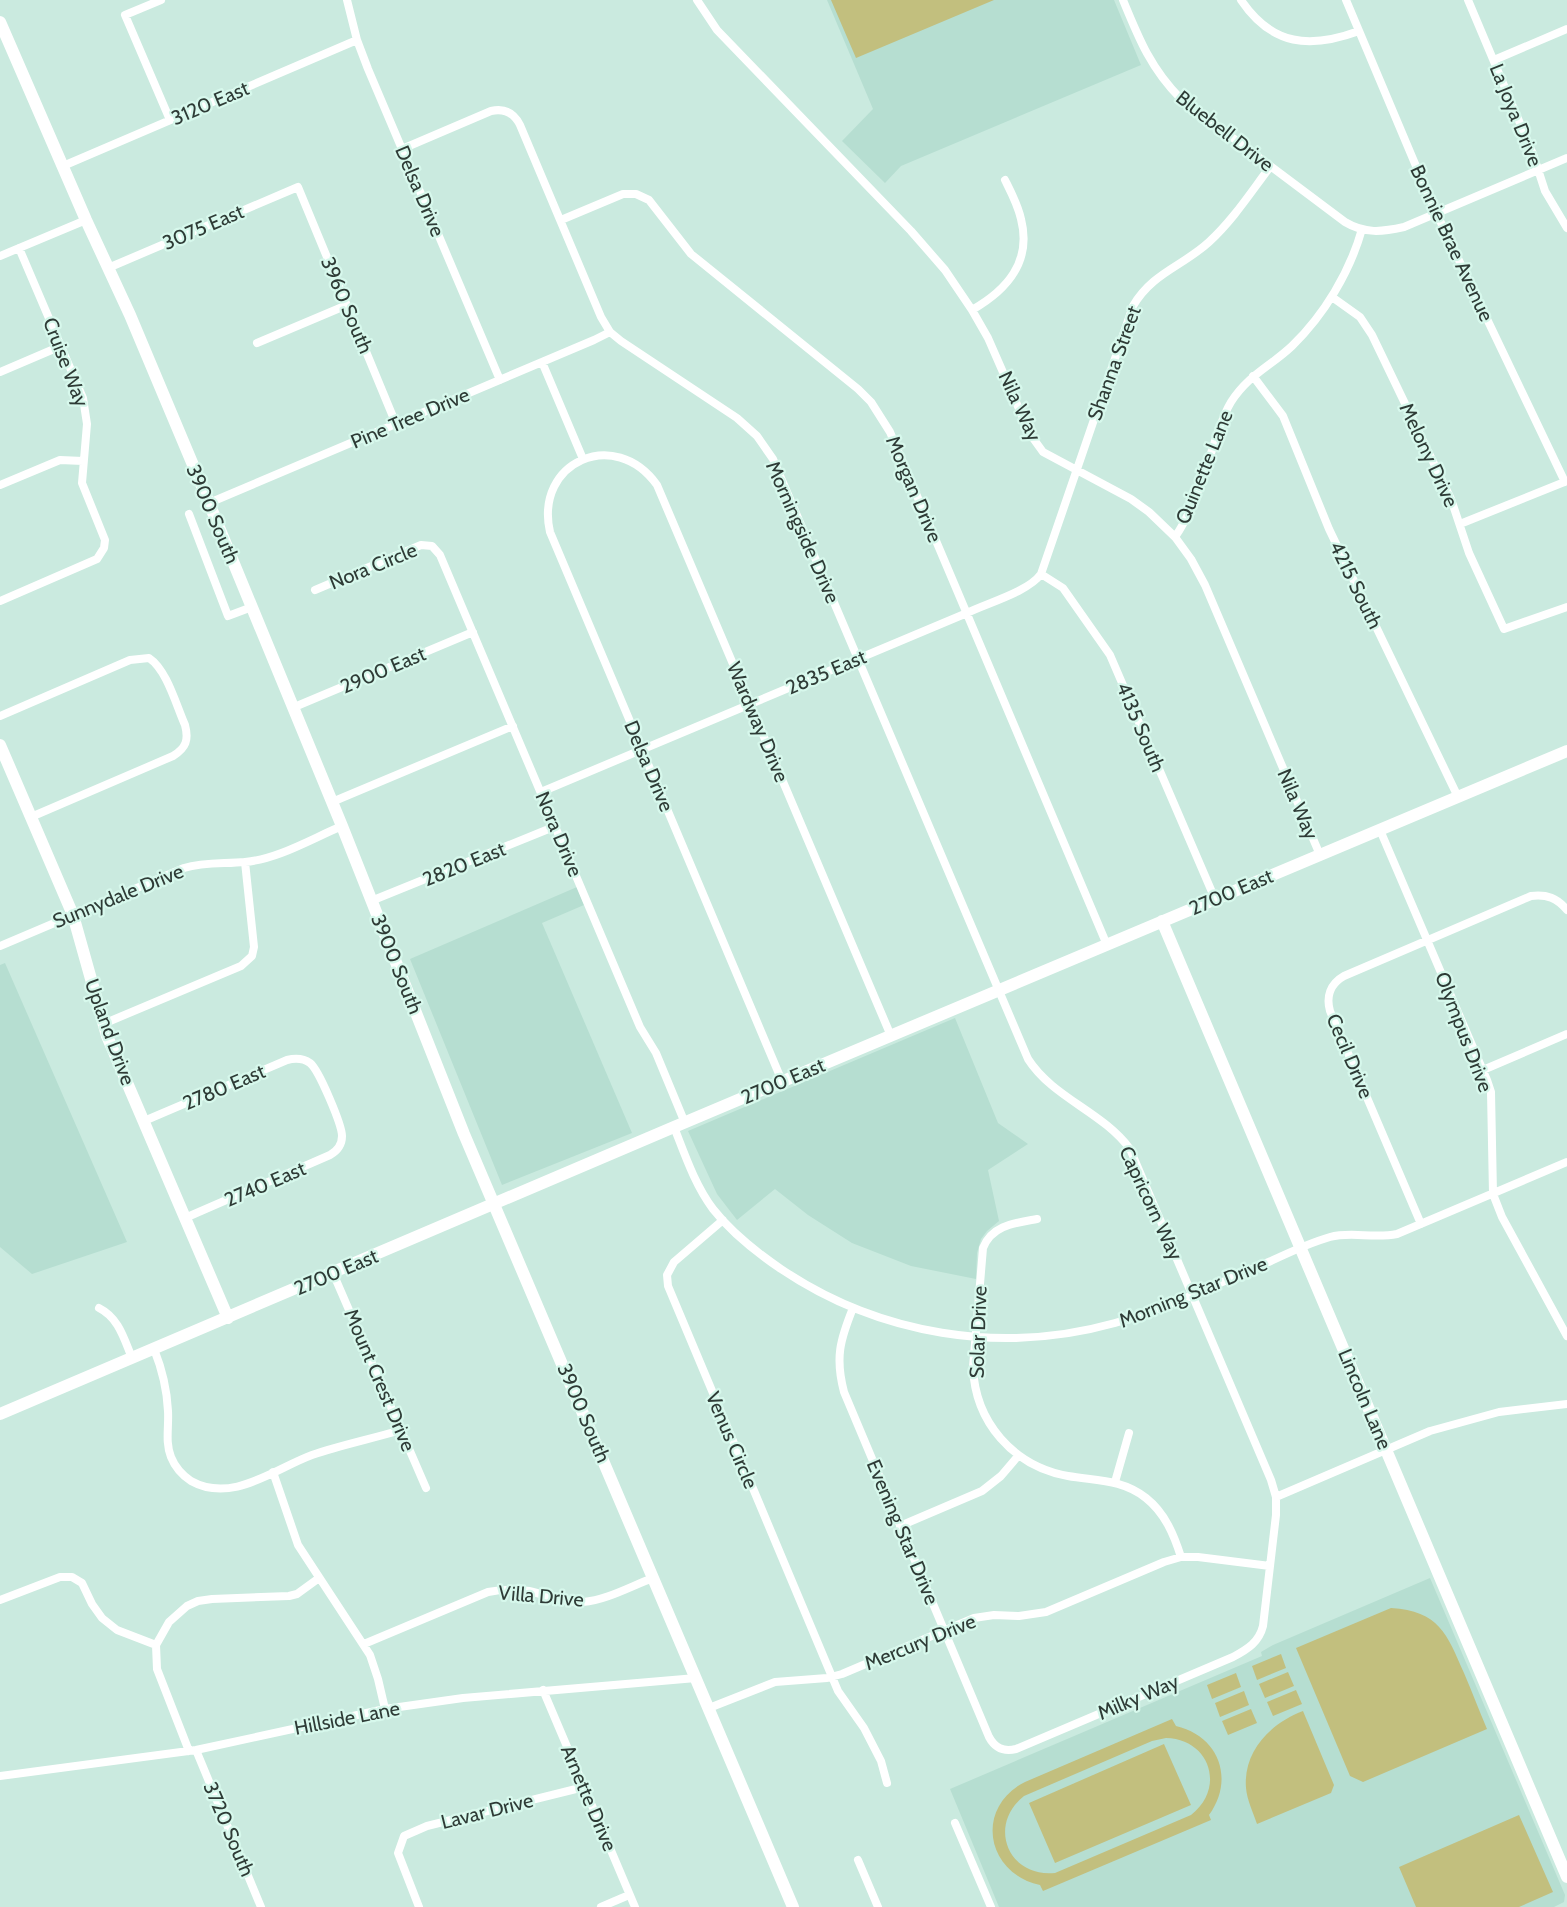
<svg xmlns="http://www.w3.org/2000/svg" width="1567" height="1907" font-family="Cabin,sans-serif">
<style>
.built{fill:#b6ded1}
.green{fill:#c2bf7e;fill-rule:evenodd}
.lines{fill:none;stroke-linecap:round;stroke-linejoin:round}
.street{stroke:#fff;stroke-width:8}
.secondary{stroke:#fff;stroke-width:12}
.labels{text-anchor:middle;stroke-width:4.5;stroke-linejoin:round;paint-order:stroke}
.street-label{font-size:20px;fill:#2e3b36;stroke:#d7f8ec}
</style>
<rect width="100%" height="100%" fill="#caeadf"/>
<path class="built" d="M827,0H1114L1141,65L901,166L885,183L842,141L873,109Z
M577,887L584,905L542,923L632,1133L502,1185L410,959Z
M5,963L127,1242L32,1274L0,1247V965Z
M955,1018L998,1123L1028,1144L988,1170L999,1221L987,1231L981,1239L977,1253L976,1279L911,1266L852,1243L808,1215L775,1189L737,1220L717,1194L688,1131Z
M1430,1578L1565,1895L1564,1902L1554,1907H999L950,1789L1262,1656L1261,1652L1273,1645Z"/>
<path class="green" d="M831,0H994L856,58Z
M1391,1608C1439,1611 1447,1634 1464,1673C1472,1692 1479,1710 1487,1729L1363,1782L1350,1776L1296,1648Z
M1281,1654L1286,1668L1257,1680L1252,1666Z
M1288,1672L1294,1686L1265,1698L1259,1684Z
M1236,1673L1241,1687L1212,1699L1207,1685Z
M1296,1690L1302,1704L1273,1716L1267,1702Z
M1244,1691L1249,1705L1220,1717L1215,1703Z
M1251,1709L1257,1723L1228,1735L1222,1721Z
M1303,1711L1334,1785L1331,1793L1257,1824C1253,1812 1247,1800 1246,1788C1243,1751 1271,1723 1303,1711Z
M1172,1719L1176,1726C1219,1736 1235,1779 1209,1815L1211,1820L1043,1891L1040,1885C985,1873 975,1807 1025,1782ZM1166,1738C1210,1739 1226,1788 1191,1815L1055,1873C1008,1878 987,1825 1024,1796L1152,1741Z
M1164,1744L1191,1805L1055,1863L1029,1803Z
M1519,1815L1553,1892L1519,1907H1416L1399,1867Z"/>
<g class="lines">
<path class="street" d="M161,0L125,15L170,120
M347,0L357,40L368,69L500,380
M697,0L717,30L911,231L945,270L972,310L988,338L1030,434L1043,452L1131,499L1149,512L1175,537L1191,559L1205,585L1320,855
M1123,0C1139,39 1151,69 1181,99L1345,222C1365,234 1382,232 1404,227L1567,158
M1241,0C1272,46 1310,49 1359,31
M1346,0L1432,204L1565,482
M1468,0L1533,154L1545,191L1567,228
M1494,60L1567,29
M402,149L491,111C504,108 514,113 520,125L601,317L610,332L621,341L737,418L757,436L773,459L1028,1059C1053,1098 1103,1112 1130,1149L1271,1480L1276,1497V1515L1263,1626C1259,1642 1248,1649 1233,1657L1016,1749C1003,1752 995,1748 989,1737L844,1392C835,1358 840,1340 853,1308
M63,166L357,40
M561,220L623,194H636L649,200L691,254L858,389L871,402L890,432L1107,945
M0,256L86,220
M108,268L298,187L396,424
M1332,297L1360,317L1372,335L1451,499L1469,553L1504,629L1567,607
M972,310C1007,290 1032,262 1021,219C1018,205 1011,192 1005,180
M257,343L347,305
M542,362L583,459
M0,372L61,346
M1253,376L1283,416L1329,529L1458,797
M0,485L60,460L83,461
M209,503L594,340L610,332
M189,514L228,616L252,607
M1460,524L1567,481
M1175,537C1192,513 1205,472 1214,444C1219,430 1223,415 1231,402C1248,375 1271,366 1292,346C1324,315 1350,272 1362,229
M1041,574L1063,588L1110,655L1215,899
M315,590L421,545L432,546L440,555L640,1027L656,1053L685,1123
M0,601L97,559L104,548L105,540L82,483L87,424L83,398L19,248
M292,708L473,632
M0,716L130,660L149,658C167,670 176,705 185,725C189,740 186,748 173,756L31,817
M541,792L967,613C987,603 1028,592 1041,574L1133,306C1152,273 1183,266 1209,242C1233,220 1251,192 1270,167
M332,802L513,726
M1380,830L1487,1080L1491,1092L1493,1194L1502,1217L1567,1336
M371,901L556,826
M0,946L184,868C204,862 224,864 245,862C278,859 311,839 342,826
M103,1024L241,966L252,956L254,947L245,862
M1483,1070L1567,1034
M782,1081L550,532C534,462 615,426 657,485L891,1036
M144,1121L287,1060C295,1058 303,1058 310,1063C319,1070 342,1125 342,1136C342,1145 337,1151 330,1155L185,1218
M674,1127C685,1155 695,1185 713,1209C731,1232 756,1252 781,1269C879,1335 1001,1355 1115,1323C1169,1308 1220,1282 1271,1261C1290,1252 1309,1243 1330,1237C1352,1231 1373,1239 1397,1234L1567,1162
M1037,1219C1015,1223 992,1225 983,1248L973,1367C975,1422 1013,1466 1068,1476C1096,1481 1122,1479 1146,1498C1165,1513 1174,1535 1181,1557
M723,1220L674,1262L667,1275L668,1286L838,1691L864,1728L881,1761L887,1783
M1421,1224L1330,1011C1326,997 1330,984 1344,976L1531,896C1547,894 1557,898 1567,910
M333,1273L426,1488
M99,1308C119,1318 124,1339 132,1358
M154,1349C162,1369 167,1389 168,1411C169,1427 165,1442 171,1457C175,1467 182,1475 191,1481C232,1504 274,1469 312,1455C341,1445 371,1439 401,1430
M273,1472L298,1545L370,1655L378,1679L385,1709
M1115,1482L1129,1433
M1276,1497L1430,1431L1499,1412L1567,1404
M900,1526L982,1491L1001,1476L1018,1456
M0,1600L60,1577H72L82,1583L92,1604L102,1618L117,1630L156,1645
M364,1644L488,1592C502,1589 515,1589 529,1591C547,1595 565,1603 583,1602C607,1600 631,1586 653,1578
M543,1690L635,1907
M709,1708L775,1682L827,1678L842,1674L974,1618L994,1615L1019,1616L1046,1612L1164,1562L1181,1557H1198L1270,1566
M196,1750L261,1907
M189,1751L157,1669L156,1645L169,1622L187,1606L198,1601L212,1599L289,1596L297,1594L319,1578
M0,1776L196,1750L385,1709L463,1698L696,1678
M955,1823L991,1907
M858,1860L878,1907
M419,1907L398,1853L404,1836L427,1826L584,1787
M601,1907L629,1895"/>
<path class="secondary" d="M0,22L86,220L130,315L209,503L342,826L464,1134L793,1907
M0,745L73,915L107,1036L228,1318
M1162,921L1567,1877
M0,1414L674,1127L1567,751"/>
</g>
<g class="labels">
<g class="street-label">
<text transform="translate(210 103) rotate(-23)" y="7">3120 East</text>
<text transform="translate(1516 115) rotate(68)" y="7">La Joya Drive</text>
<text transform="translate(1225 131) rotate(38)" y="7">Bluebell Drive</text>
<text transform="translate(420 191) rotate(67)" y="7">Delsa Drive</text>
<text transform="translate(203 227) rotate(-23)" y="7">3075 East</text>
<text transform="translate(1452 243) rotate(65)" y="7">Bonnie Brae Avenue</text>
<text transform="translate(347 305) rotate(67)" y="7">3960 South</text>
<text transform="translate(66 362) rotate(69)" y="7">Cruise Way</text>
<text transform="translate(1114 363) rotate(-70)" y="7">Shanna Street</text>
<text transform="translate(1020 406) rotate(65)" y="7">Nila Way</text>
<text transform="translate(410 418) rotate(-23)" y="7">Pine Tree Drive</text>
<text transform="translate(1429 455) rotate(65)" y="7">Melony Drive</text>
<text transform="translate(1204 467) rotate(-68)" y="7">Quinette Lane</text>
<text transform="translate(914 489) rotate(67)" y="7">Morgan Drive</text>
<text transform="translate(213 514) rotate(67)" y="7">3900 South</text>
<text transform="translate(803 532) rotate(66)" y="7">Morningside Drive</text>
<text transform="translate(373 566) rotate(-22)" y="7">Nora Circle</text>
<text transform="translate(1356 585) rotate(64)" y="7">4215 South</text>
<text transform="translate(383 670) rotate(-23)" y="7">2900 East</text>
<text transform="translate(826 672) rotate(-23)" y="7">2835 East</text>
<text transform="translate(758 722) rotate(67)" y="7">Wardway Drive</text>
<text transform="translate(1141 727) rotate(67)" y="7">4135 South</text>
<text transform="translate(649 766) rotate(67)" y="7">Delsa Drive</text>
<text transform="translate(1298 804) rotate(67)" y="7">Nila Way</text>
<text transform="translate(559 834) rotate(67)" y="7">Nora Drive</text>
<text transform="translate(464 864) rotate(-22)" y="7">2820 East</text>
<text transform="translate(1231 892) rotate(-23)" y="7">2700 East</text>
<text transform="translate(118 896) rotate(-22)" y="7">Sunnydale Drive</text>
<text transform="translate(397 964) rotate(68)" y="7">3900 South</text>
<text transform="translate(110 1032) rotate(70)" y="7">Upland Drive</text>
<text transform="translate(1464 1032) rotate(69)" y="7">Olympus Drive</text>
<text transform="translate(1350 1056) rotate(67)" y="7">Cecil Drive</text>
<text transform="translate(783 1081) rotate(-23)" y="7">2700 East</text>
<text transform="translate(224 1087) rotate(-23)" y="7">2780 East</text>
<text transform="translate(265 1184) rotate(-23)" y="7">2740 East</text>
<text transform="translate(1151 1203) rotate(65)" y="7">Capricorn Way</text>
<text transform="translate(336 1272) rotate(-23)" y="7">2700 East</text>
<text transform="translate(1193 1292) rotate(-22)" y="7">Morning Star Drive</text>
<text transform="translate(978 1332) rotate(-88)" y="7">Solar Drive</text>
<text transform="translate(380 1380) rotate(67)" y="7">Mount Crest Drive</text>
<text transform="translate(1365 1399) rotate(67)" y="7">Lincoln Lane</text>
<text transform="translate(584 1413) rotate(67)" y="7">3900 South</text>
<text transform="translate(732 1440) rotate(67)" y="7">Venus Circle</text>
<text transform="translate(903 1532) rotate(67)" y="7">Evening Star Drive</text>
<text transform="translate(541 1596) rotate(5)" y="7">Villa Drive</text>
<text transform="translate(920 1642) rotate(-22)" y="7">Mercury Drive</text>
<text transform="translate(1138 1697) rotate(-23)" y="7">Milky Way</text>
<text transform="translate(347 1718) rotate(-11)" y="7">Hillside Lane</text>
<text transform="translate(589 1798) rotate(67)" y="7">Arnette Drive</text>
<text transform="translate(487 1811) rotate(-14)" y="7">Lavar Drive</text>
<text transform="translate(229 1829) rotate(67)" y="7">3720 South</text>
</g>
</g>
</svg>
